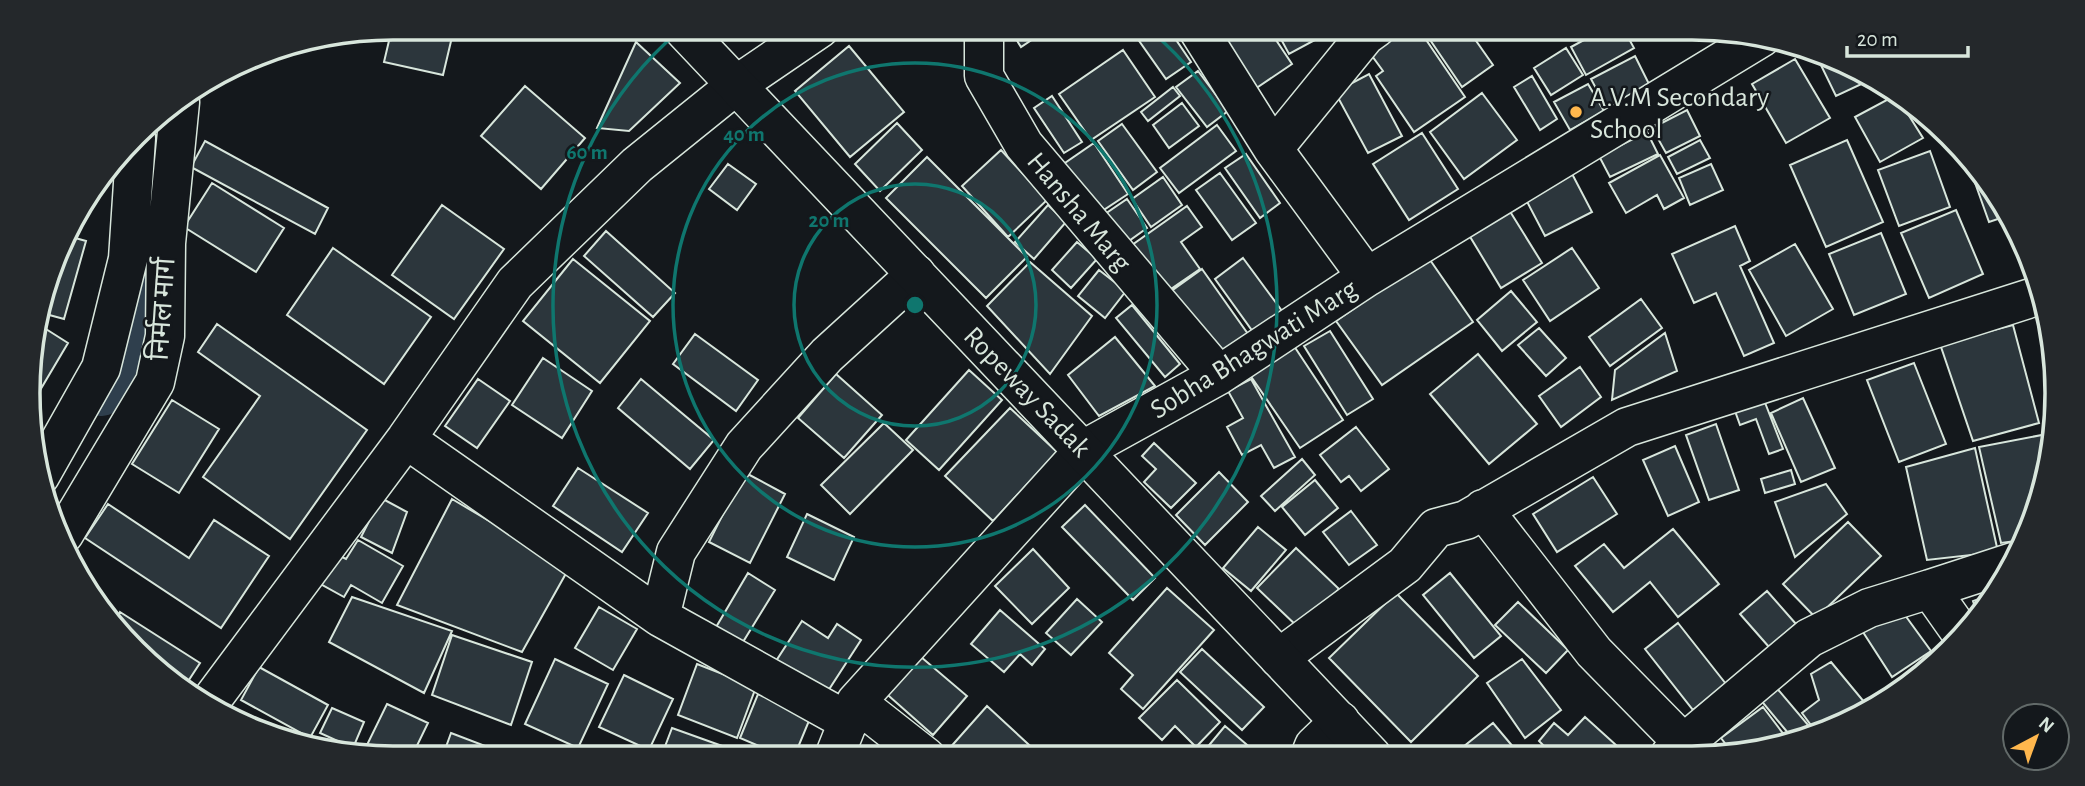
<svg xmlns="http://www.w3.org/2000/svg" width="2085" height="786" font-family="'Alegreya Sans','Noto Sans Devanagari',sans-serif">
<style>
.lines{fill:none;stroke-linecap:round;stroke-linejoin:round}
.canal{stroke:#2f3f4d;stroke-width:42}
.building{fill:#2c363c;stroke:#d8e6dc;stroke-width:2}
.minor-casing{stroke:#d8e6dc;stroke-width:41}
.major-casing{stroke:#d8e6dc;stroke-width:41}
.minor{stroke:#14181c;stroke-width:38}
.major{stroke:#14181c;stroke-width:38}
.ring{fill:none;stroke:#0f766e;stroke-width:3.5}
.poi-dot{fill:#ffb74d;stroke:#14181c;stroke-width:2.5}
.labels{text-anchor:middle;stroke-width:5;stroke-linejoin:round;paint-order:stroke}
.poi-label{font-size:28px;fill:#d8e6dc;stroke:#14181c;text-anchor:start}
.street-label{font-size:28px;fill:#d8e6dc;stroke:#14181c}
.rim{fill:none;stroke:#d8e6dc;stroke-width:3.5}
.centre{fill:#0f766e;stroke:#14181c;stroke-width:3.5}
.ring-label{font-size:21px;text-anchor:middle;font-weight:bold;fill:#0f766e;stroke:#14181c;stroke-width:5;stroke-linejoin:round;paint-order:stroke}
</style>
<rect width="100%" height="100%" fill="#14181c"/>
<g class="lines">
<path class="canal" d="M102,395L135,327L128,261"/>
</g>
<path class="building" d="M392,28H414L452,37L443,75L384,62Z
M456,28H481L479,36Z
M738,28H775L773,35Z
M1009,28H1034L1039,35L1021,47Z
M1040,28H1055L1044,34Z
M1130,28H1168L1191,62L1166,79Z
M1199,28H1268L1292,64L1252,91Z
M1275,28H1323L1326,34L1289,54Z
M1398,28H1418L1465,97L1414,132L1376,76L1383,71L1367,49Z
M1422,28H1467L1493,65L1462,87Z
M1606,28H1623L1634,48L1586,75L1571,47Z
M636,42L680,83L629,131L597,128Z
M849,46L904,112L850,157L795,91Z
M1566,48L1583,75L1551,95L1534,68Z
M1123,50L1155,97L1091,140L1059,94Z
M1816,55L1868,81L1836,96Z
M1635,56L1651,88L1608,111L1591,79Z
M1795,59L1830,118L1786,143L1752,84Z
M1198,71L1228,111L1207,127L1176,87Z
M1369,74L1402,136L1368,153L1335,92Z
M1532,76L1557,119L1540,130L1514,87Z
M1588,84L1604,111L1570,130L1554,102Z
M525,86L585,138L541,189L481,136Z
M1173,87L1180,96L1148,121L1141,112Z
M1482,93L1517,140L1464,179L1430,132Z
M1896,95L1923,138L1880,162L1855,117Z
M1052,96L1082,142L1064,153L1034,108Z
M1182,103L1199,126L1169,148L1153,125Z
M1687,110L1700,136L1666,153L1652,128Z
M897,123L922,150L880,191L855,164Z
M1122,124L1157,172L1133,190L1098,141Z
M1217,125L1236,151L1179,193L1160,168Z
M1647,132L1658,154L1610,177L1599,156Z
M1422,133L1458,189L1409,220L1373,164Z
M1700,140L1710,158L1677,174L1668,157Z
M1847,140L1883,222L1826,247L1790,165Z
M205,141L328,208L315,234L191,167Z
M1094,143L1128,194L1096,215L1062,165Z
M1001,150L1047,200L1008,237L962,186Z
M1930,151L1950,207L1899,226L1878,170Z
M1246,154L1280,203L1260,218L1225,168Z
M1660,155L1684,198L1664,209L1657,195L1626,213L1609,183Z
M927,157L1027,257L986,298L886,198Z
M728,164L756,184L737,210L709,189Z
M1711,164L1723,190L1690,205L1679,178Z
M1569,168L1592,212L1545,236L1522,192Z
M1220,173L1256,223L1232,240L1196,190Z
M1163,177L1182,205L1151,227L1132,199Z
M1980,178L2008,211L2010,215L1989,222L1974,180Z
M212,183L284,228L256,272L184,227Z
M1127,199L1147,228L1126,243L1105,214Z
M442,205L504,249L454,319L392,275Z
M1048,205L1066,222L1034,259L1015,242Z
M1506,205L1542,263L1501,288L1466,230Z
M1187,206L1202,227L1181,242L1200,269L1165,293L1132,245Z
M1956,210L1983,274L1929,298L1901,233Z
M1735,226L1750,261L1740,266L1774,343L1744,356L1716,293L1694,303L1672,254Z
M606,231L675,293L653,317L584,256Z
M1881,233L1906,294L1854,315L1829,254Z
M68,236L86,241L64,319L42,313Z
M1077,242L1097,259L1071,288L1052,270Z
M1795,244L1833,309L1786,336L1749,270Z
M333,248L431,317L384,384L287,315Z
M1572,248L1599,288L1550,321L1523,280Z
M1428,257L1473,322L1382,385L1336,321Z
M1243,258L1285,315L1256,336L1215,279Z
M573,259L650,321L600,383L523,321Z
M1030,262L1092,316L1050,374L987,306Z
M1202,269L1253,341L1221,363L1170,292Z
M1099,270L1126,291L1105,318L1078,296Z
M1511,291L1537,322L1502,351L1477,320Z
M1641,299L1662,328L1610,366L1589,337Z
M1132,305L1180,364L1165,377L1116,318Z
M2046,321L2054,346L2049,377L2038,323Z
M38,324L68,343L36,397L33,395L31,345Z
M217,324L367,430L290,539L203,477L260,396L198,352Z
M2013,325L2039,423L1973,441L1940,344Z
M1539,328L1566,358L1546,376L1518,345Z
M1330,331L1373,399L1347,415L1304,346Z
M1665,333L1677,371L1612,400L1615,370Z
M695,334L758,380L736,411L673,364Z
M1115,337L1155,386L1099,416L1068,375Z
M1294,346L1343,420L1300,448L1250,375Z
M1478,354L1537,424L1489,464L1430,394Z
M543,358L592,391L562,438L512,405Z
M1914,363L1946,444L1899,462L1867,380Z
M1580,367L1601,397L1561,427L1539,396Z
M969,370L1002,400L939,470L906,440Z
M836,374L882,415L844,458L798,418Z
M478,379L510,401L477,448L445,426Z
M641,379L714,440L690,469L618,408Z
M1251,379L1295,457L1274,468L1261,445L1242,455L1227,427L1243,418L1228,391Z
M1803,398L1835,468L1801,482L1771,413Z
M172,400L219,429L179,493L132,464Z
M1764,400L1783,449L1769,454L1756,419L1740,425L1735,411Z
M1010,408L1057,452L993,521L945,476Z
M884,423L913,450L850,514L821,485Z
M1716,424L1739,490L1709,500L1686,435Z
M1356,427L1389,469L1361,491L1349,476L1341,482L1320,455Z
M2047,434L2044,488L2023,540L2001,543L1979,447Z
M1154,443L1196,483L1171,508L1144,482L1156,469L1142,456Z
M1675,446L1699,502L1668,516L1643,460Z
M1975,448L1998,552L1927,560L1906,467Z
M1302,459L1315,475L1275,511L1261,496Z
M578,468L648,513L622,552L553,506Z
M1791,470L1795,484L1765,493L1761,479Z
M744,472L785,494L750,563L709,542Z
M1219,472L1248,502L1205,545L1176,515Z
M1593,477L1617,514L1557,552L1533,514Z
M1315,480L1338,508L1305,535L1282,507Z
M1826,484L1847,514L1795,557L1775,502Z
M381,498L407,512L392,553L361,537Z
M452,499L569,568L522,652L397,605Z
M108,504L189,558L214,520L269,556L221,628L85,538Z
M1085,505L1155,578L1133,600L1062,527Z
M1351,511L1377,545L1349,565L1323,532Z
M807,514L854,537L834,580L787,557Z
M1848,522L1881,556L1816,618L1783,584Z
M1258,527L1286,550L1251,591L1223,568Z
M1673,529L1719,584L1678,617L1650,582L1613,612L1575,566L1604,544L1624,568Z
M358,540L403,566L382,603L351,585L344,597L317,582L334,553L346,559Z
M1296,548L1339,589L1300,629L1257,588Z
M1033,549L1069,588L1032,624L995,586Z
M748,573L775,590L738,650L712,634Z
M1450,573L1501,636L1474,658L1423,595Z
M1167,588L1214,630L1143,709L1121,689L1133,675L1109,653Z
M1767,591L1796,624L1769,647L1740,614Z
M1396,593L1478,676L1411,742L1329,658Z
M1993,594L1977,613L1973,601Z
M352,597L452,631L424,693L329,642Z
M1077,599L1102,622L1071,655L1046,633Z
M1518,602L1568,650L1546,673L1495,625Z
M599,607L637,629L613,670L575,648Z
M1000,610L1045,649L1032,665L1020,654L1004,672L971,644Z
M1902,611L1931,651L1892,677L1861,629Z
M120,612L200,663L183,689L171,683L114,622Z
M802,621L828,638L837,624L861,640L826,694L776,661Z
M1678,623L1726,684L1693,710L1645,649Z
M452,635L532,662L511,725L432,695Z
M1202,649L1264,707L1242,730L1180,672Z
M914,651L967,696L933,735L881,689Z
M1934,657L1938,661L1933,667L1879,703Z
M555,659L608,684L578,748L525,724Z
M1522,659L1561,710L1525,738L1487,683Z
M1831,662L1870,709L1853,721L1816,732L1802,713L1819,700L1811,674Z
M697,664L756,687L737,738L678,715Z
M259,667L328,705L310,738L241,700Z
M624,675L673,699L649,750L599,727Z
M1177,680L1220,722L1196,747L1175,726L1162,740L1139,718Z
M1775,686L1814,732L1793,739L1759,698Z
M758,694L811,716L794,757H785L740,738Z
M387,704L428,723L411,758L375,756L364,751Z
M987,706L1039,754L1037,756L956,757L948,750Z
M1763,707L1788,740L1734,755L1721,738Z
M332,708L364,722L353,748L320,733Z
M1585,717L1627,755H1543L1548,750L1539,741L1554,723L1568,735Z
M1493,723L1520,755H1453Z
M1225,726L1260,756H1200Z
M672,728L753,757H661Z
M451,733L501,752L499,758H442Z
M1159,748L1169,756H1151Z"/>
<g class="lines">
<g class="minor-casing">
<path id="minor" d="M984,28V76L1024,145L1219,375
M1197,28L1273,149L1367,277
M1273,149L1365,36L1376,28
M406,439L660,617L849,722
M40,476L101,368L128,259L136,138
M1483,509L1594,652L1695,755
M64,534L155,382L165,336L166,243L180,102
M660,617L676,552L744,446L827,355L916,274
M1961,633L1930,589L2013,562
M1279,658L1405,565L1436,528L1466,520L1627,427L2037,296
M210,702L406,439L515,283L637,165L735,86L820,28
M856,702L926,757
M1670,755L1809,638L1869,608L1930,589
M1310,756L1314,746L1340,721
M834,757L856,702L1085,449L1219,375L1367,277L1762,37"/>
</g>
<g class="major-casing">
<path id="major" d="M682,28L1372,756"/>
</g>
<use href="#minor" class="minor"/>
<use href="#major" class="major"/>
</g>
<g class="ring">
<circle cx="915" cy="305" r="121"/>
<circle cx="915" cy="305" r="242"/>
<path d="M1150 30A362 362 0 1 1 680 30"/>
</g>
<circle class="poi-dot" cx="1576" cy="112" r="7"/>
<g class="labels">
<g class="poi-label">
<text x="1590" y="106">A.V.M Secondary<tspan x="1590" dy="32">School</tspan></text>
</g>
<g class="street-label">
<text transform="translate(1080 211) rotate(50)" y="10">Hansha Marg</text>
<text transform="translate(161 309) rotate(-86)" y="10">निर्मल मार्ग</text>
<text transform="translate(1253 348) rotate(-32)" y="10">Sobha Bhagwati Marg</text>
<text transform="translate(1028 391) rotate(46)" y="10">Ropeway Sadak</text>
</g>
</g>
<path d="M0 0H2085V786H0ZM393 40H1692A353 353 0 0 1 2045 393V393A353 353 0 0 1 1692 746H393A353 353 0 0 1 40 393V393A353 353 0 0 1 393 40Z" fill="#24282b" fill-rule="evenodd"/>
<path class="rim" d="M393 40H1692A353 353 0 0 1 2045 393V393A353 353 0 0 1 1692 746H393A353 353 0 0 1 40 393V393A353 353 0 0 1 393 40Z"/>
<circle cx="915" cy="305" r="10" class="centre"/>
<g class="ring-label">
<text x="744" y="141">40 m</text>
<text x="587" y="159">60 m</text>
<text x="829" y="227">20 m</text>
</g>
<g transform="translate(2036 737) rotate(41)"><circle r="33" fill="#14181c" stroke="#626a69" stroke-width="2"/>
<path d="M0-5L12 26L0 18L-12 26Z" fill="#ffb74d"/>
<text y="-10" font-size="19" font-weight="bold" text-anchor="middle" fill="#d8e6dc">N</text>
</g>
<path d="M1847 46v10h121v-10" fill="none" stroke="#d8e6dc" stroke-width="3.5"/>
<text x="1857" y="46" font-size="21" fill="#d8e6dc" stroke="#14181c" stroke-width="5" paint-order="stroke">20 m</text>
</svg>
